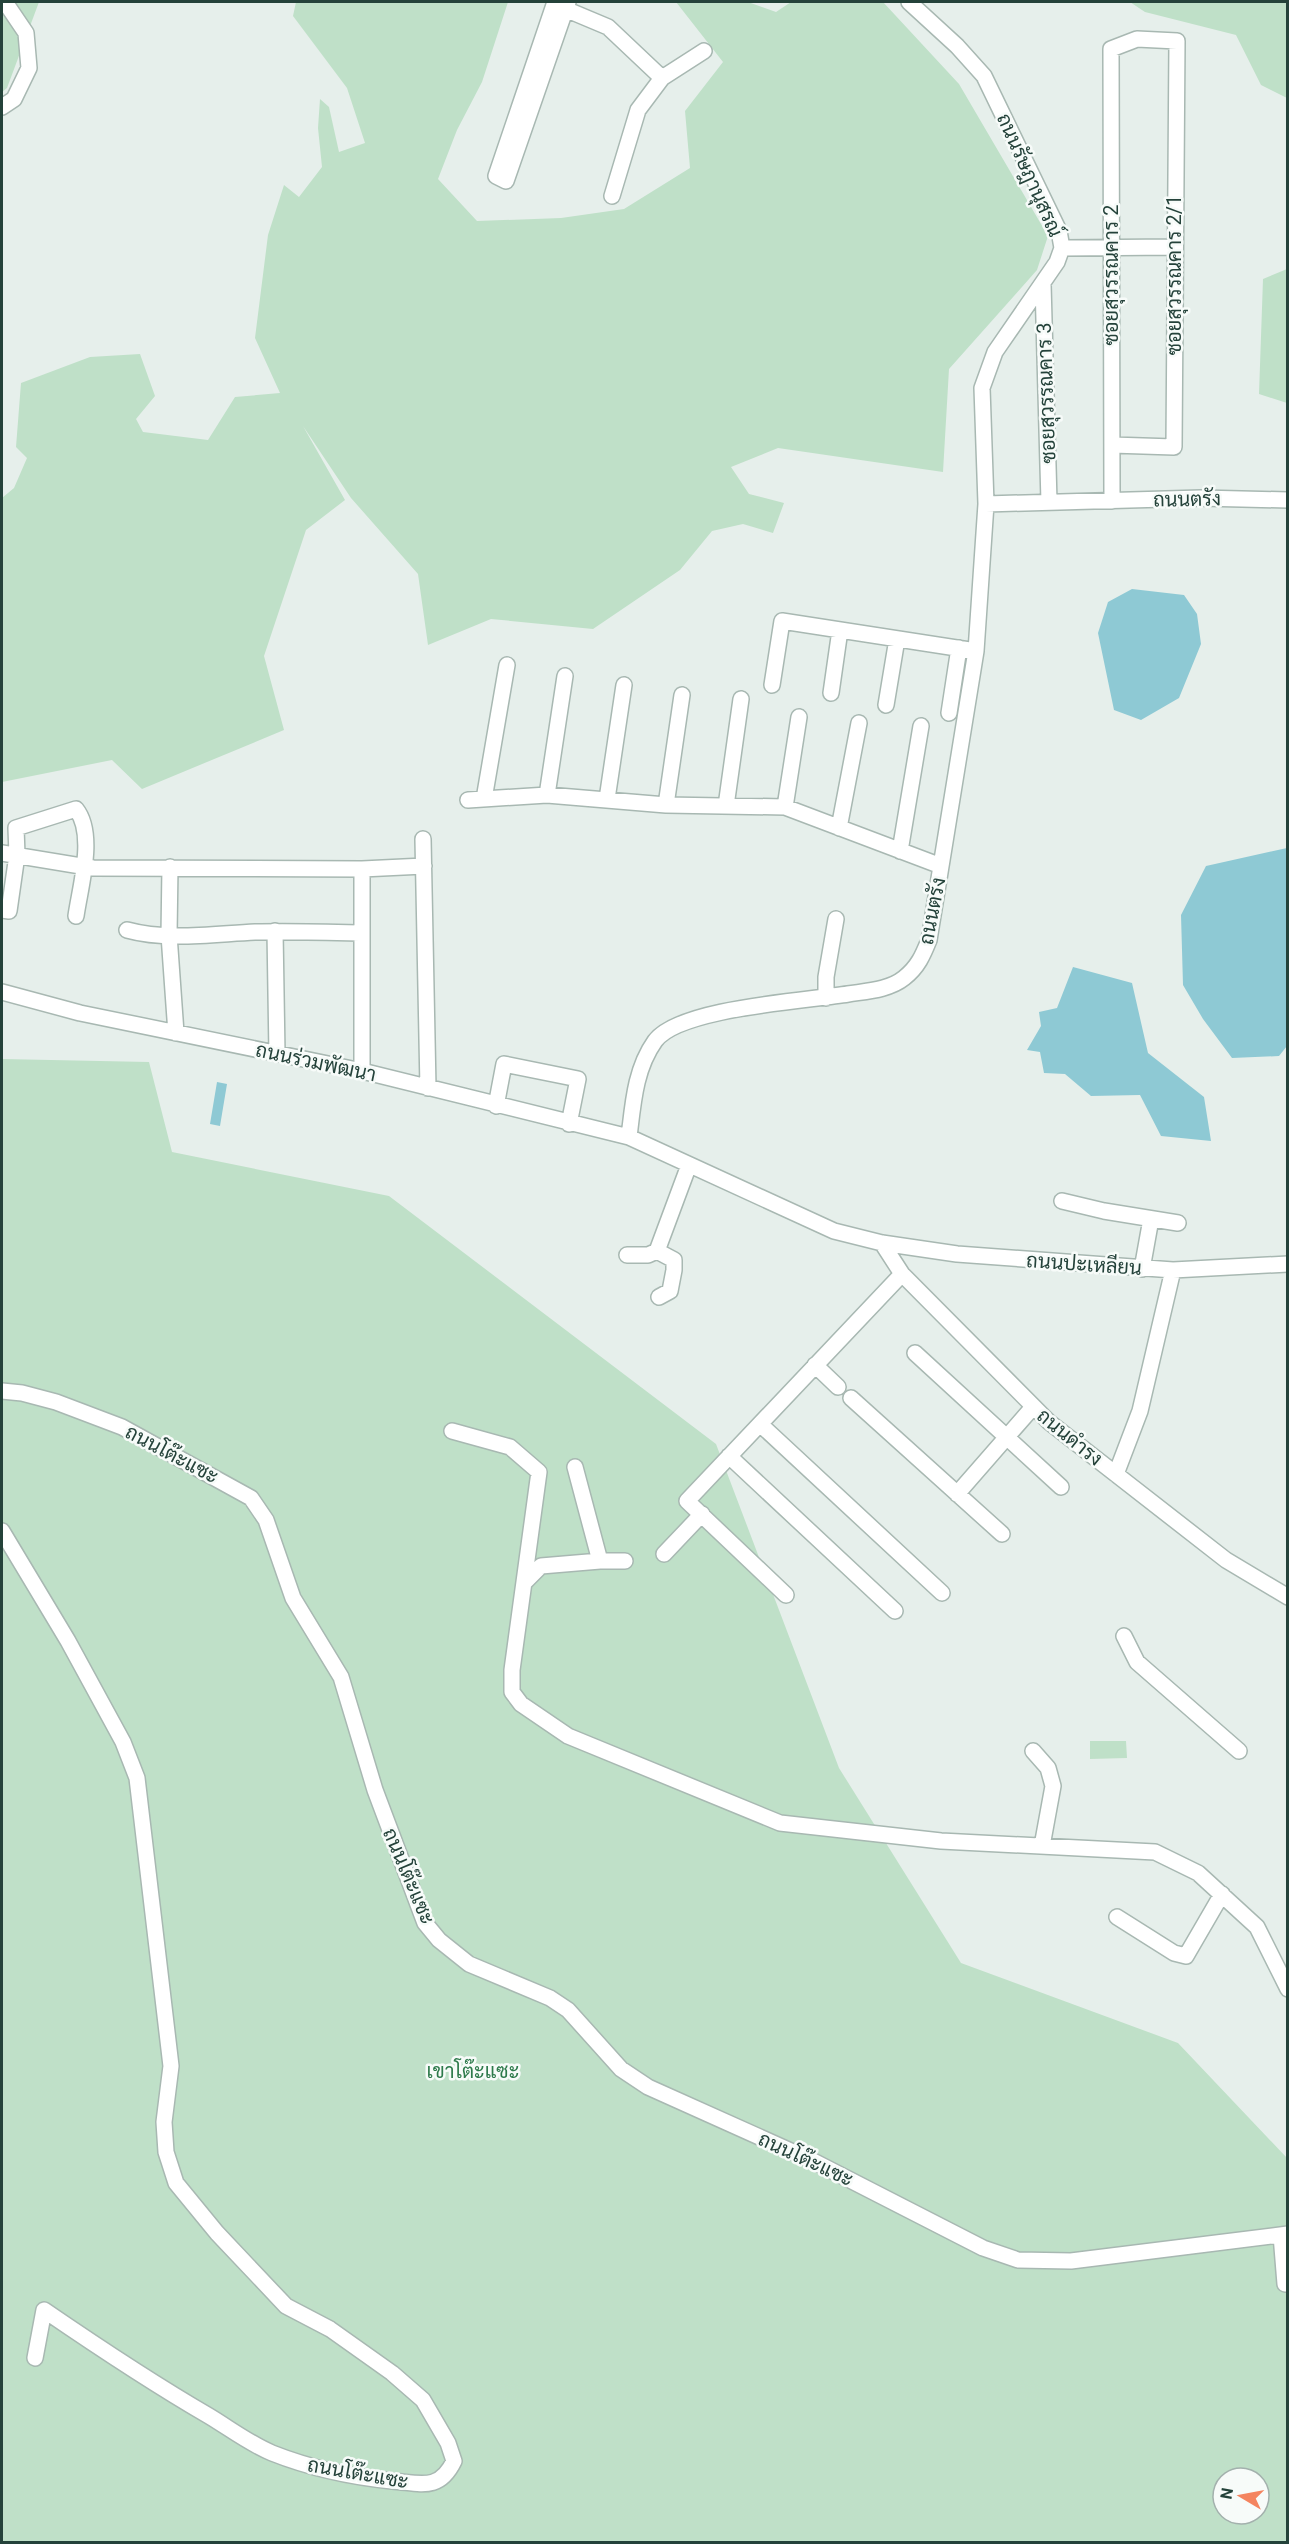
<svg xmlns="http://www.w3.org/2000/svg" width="1289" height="2544" font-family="Roboto,Sarabun,sans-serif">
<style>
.green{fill:#bfe0c8;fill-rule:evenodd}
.water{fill:#8ec9d4}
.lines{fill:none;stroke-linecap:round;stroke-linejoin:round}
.minor-casing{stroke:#a8b8b2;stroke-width:18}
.minor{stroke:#fff;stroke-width:15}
.labels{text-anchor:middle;stroke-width:5;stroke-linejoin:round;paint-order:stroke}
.street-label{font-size:20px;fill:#24423a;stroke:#f7fbf9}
.park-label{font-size:20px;fill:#2d7a4b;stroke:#f7fbf9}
</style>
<rect width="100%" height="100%" fill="#e6efeb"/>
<path class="green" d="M2,2H39L7,88L2,92Z
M296,2H508L482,82L457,130L438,179L477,221L561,218L624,209L690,168L685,111L723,62L676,2H748L776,12L791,2H883L959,84L1048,236L1037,270L949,369L943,472L778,448L731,467L749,494L784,503L773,533L743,524L712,531L680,570L593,629L491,619L428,645L418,574L351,498L303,426L345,500L306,530L264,656L284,730L142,789L112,760L2,782V498L14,488L27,458L16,447L21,383L90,357L140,354L155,396L136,419L143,432L208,440L235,397L280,393L255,338L268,235L284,185L299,197L322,167L318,128L320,99L329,107L339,152L365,143L347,88L293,16Z
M1130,2H1287V98L1261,85L1236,35L1145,12Z
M1287,269V403L1259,394L1263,279Z
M2,1059L149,1062L172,1152L389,1196L716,1444L839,1768L961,1963L1178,2043L1287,2158V2542H2ZM1223,2478H1259V2514H1223Z
M1090,1741H1126L1127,1758L1090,1759Z"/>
<path class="water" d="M1132,589L1184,595L1197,614L1201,644L1179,698L1141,720L1114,710L1098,633L1108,602Z
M1287,848V1046L1279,1056L1232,1058L1203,1019L1183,985L1181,915L1206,866Z
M1073,967L1132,983L1148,1053L1204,1097L1211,1141L1161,1136L1140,1095L1091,1096L1065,1074L1044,1073L1040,1052L1027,1050L1041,1026L1039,1012L1057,1008Z
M217,1082L227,1084L220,1126L210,1124Z"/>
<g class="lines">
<g class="minor-casing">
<path id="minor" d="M555,2L496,176L506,181L568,2
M558,6L608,27L662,78
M2,107L14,99L29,68L26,33L5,2
M612,196L638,110L662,78L704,51
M1062,248L1174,247
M1043,284L1049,502
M1112,501L1111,49L1137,39L1177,41L1174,447L1112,445
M986,504L1201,498L1288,500
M772,685L782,621L976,651
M831,693L840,630
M886,705L897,639
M949,713L959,648
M547,795L565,676
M484,799L507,665
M607,799L624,685
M468,800L547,795L666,805L785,807L941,866
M666,805L682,695
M726,806L741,699
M785,807L799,717
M839,828L859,723
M423,839L428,1088
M900,851L921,726
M2,853L93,868L362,869L424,866
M170,867L169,935L176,1033
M362,869V1071
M2,910L9,911L17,855L16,828L76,809C96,834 80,887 76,916
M127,930C167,941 213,934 255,932C290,931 325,932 361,933
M275,931L277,1054
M2,992L80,1013L362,1071L629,1137L834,1231L882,1243L957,1254L1173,1270L1288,1264
M826,998V977L836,919
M496,1106L504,1064L578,1079L569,1124
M629,1137C633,1104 635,1069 655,1041C679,1008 805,1001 848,994C867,991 889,990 904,978C918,967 923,955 929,940L976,651L986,504L982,388L995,352L1057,262L1062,248L1059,231L984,76L957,46L909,2
M1062,1201L1104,1211L1178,1223
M882,1243L902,1274L1049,1422L1226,1560L1288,1597
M627,1255H648L657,1251
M1142,1269L1151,1219
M659,1297L670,1291L674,1270V1260L657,1251L689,1165
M915,1353L1061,1487
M815,1365L838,1387
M2,1391L22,1393L56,1402L122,1427L251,1498L266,1520L293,1598L341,1677L375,1790L425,1923L439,1940L469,1964L550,1998L568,2010L621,2069L648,2087L813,2161L983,2248L1018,2260L1071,2261L1288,2234
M851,1398L1002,1534
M760,1424L942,1593
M452,1431L510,1447L539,1472L512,1670V1692L521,1704L568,1736L780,1823L941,1841L1155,1852L1198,1873L1257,1927L1288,1989
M729,1456L895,1611
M575,1467L600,1561
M1116,1474L1140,1411L1173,1270
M957,1494L1033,1407
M2,1531L68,1641L123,1742L137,1778L171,2066L164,2122L166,2152L176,2183L217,2233L286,2306L330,2329L392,2373L423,2400L448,2443L454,2461C439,2492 420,2483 392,2481C351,2477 310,2468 272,2453C250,2444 229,2428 209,2416C152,2383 98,2347 44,2310L35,2358
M664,1554L702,1514
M526,1581L541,1566L600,1561H625
M786,1595L687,1501L902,1274
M1124,1636L1137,1662L1239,1751
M1033,1751L1048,1768L1053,1786L1042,1846
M1117,1917L1174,1953L1186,1956L1222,1894
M1281,2235L1285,2284"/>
</g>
<use href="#minor" class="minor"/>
</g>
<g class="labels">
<g class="street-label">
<text transform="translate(1030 175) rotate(66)" y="7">ถนนรัษฎานุสรณ์</text>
<text transform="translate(1111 275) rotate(-90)" y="7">ซอยสุวรรณคาร 2</text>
<text transform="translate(1174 275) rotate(-90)" y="7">ซอยสุวรรณคาร 2/1</text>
<text transform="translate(1046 393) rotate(-92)" y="7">ซอยสุวรรณคาร 3</text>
<text transform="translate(1187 499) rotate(-1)" y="7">ถนนตรัง</text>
<text transform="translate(932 911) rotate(-79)" y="7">ถนนตรัง</text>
<text transform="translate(316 1062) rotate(12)" y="7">ถนนร่วมพัฒนา</text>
<text transform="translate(1084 1264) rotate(4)" y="7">ถนนปะเหลียน</text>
<text transform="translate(1070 1437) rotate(39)" y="7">ถนนดำรง</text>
<text transform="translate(172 1454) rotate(28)" y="7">ถนนโต๊ะแซะ</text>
<text transform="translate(409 1876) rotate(67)" y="7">ถนนโต๊ะแซะ</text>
<text transform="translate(806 2159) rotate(25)" y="7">ถนนโต๊ะแซะ</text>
<text transform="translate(358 2473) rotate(10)" y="7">ถนนโต๊ะแซะ</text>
</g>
<g class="park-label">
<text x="473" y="2078">เขาโต๊ะแซะ</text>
</g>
</g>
<rect width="1289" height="2544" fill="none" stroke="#24423a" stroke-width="6"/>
<g transform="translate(1241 2496) rotate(280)"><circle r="28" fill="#f7fbf9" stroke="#a3b1ad" stroke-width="1.5"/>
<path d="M0-4.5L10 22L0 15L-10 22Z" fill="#f4845f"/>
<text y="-9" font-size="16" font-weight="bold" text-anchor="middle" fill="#24423a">N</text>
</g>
</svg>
